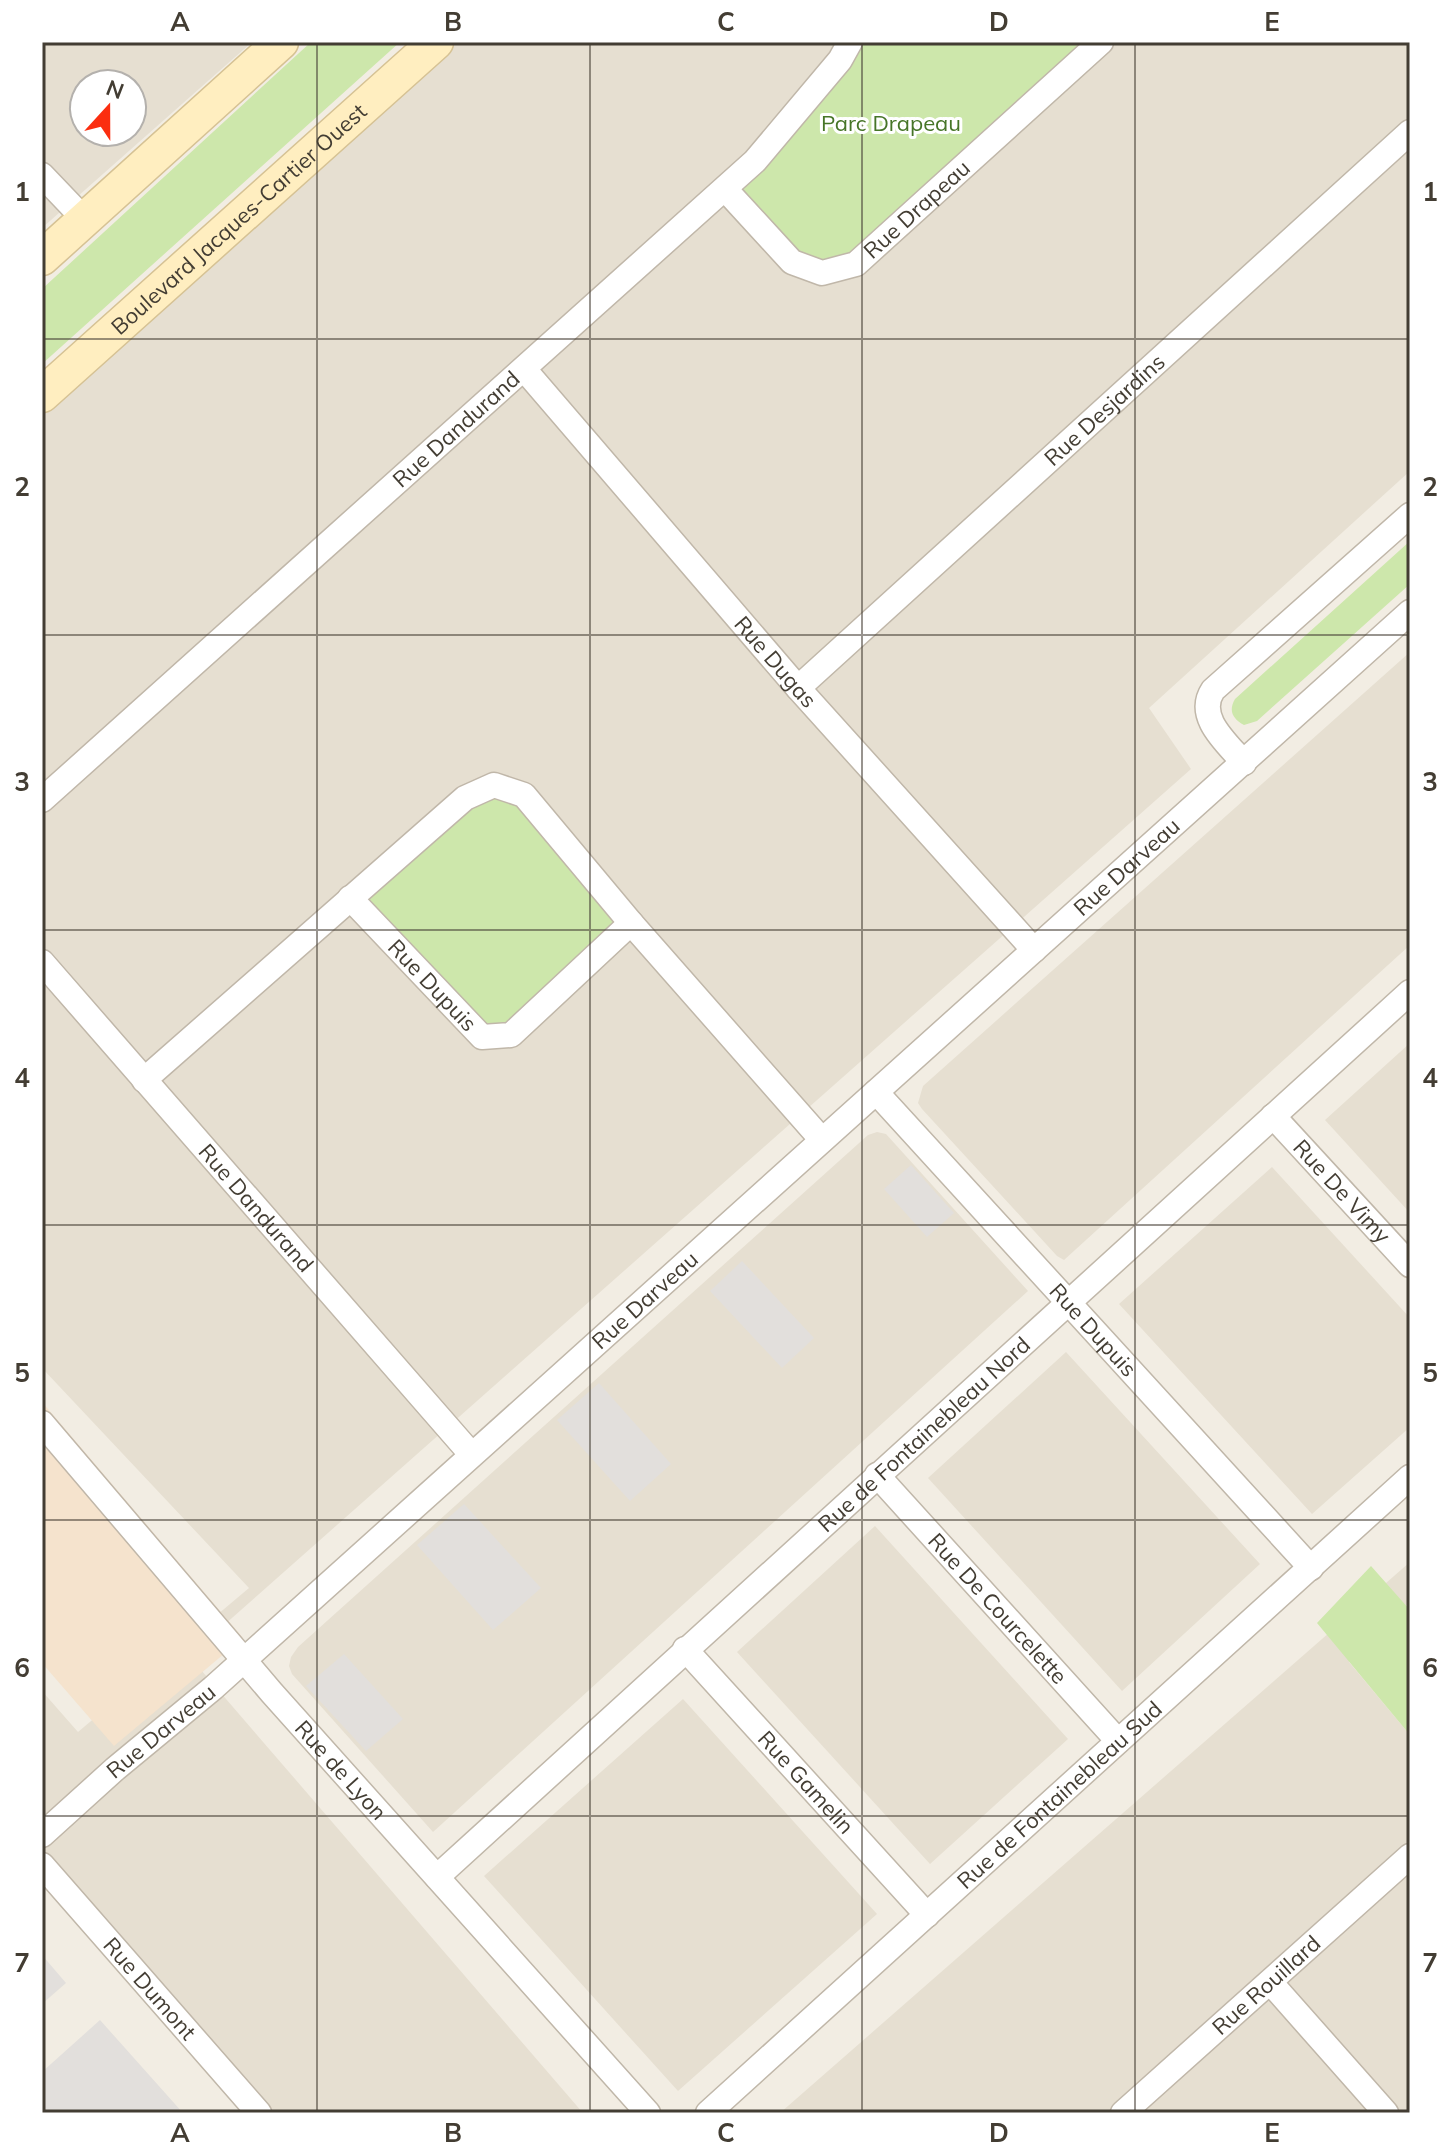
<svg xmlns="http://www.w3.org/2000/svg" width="1452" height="2155" font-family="Mulish,sans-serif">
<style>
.residential{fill:#e6dfd1;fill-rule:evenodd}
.commercial{fill:#f5e3cd}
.green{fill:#cde7ab}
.parking{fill:#e2dfdc}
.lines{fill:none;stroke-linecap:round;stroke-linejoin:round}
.minor-casing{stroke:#c0b7a9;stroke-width:27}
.secondary-casing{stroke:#d6c294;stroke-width:37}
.minor{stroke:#fff;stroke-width:24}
.secondary{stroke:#ffeec0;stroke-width:34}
.grid{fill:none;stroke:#433d33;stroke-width:2;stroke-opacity:0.55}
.labels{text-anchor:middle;stroke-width:6;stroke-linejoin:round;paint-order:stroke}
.park-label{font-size:22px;fill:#467527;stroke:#fff}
.street-label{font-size:22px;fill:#433d33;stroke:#fff}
.neatline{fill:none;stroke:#433d33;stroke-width:3}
.grid-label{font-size:26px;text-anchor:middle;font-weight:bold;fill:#433d33}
</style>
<rect width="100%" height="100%" fill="#f2ede3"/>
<path class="residential" d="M42,42H252L42,228ZM84,84H132V132H84Z
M436,42H1410V471L1149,708L1191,769L189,1656L583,2113H259L42,1865V1691L78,1732L249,1588L42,1368V395Z
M1410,652V945L1064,1260L1057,1256L922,1109L918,1103L923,1086Z
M1410,1043V1213L1325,1120Z
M877,1132L886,1134L1028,1291L433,1832L292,1674L289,1666L291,1657L298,1647L868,1135Z
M1272,1167L1410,1318V1427L1312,1514L1119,1304Z
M1066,1352L1260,1564L1122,1691L928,1478Z
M875,1526L1068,1739L930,1864L737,1652Z
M1410,1562V1610L1406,1605L1349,1662L1410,1735V2113H780Z
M683,1699L877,1914L678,2091L484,1876Z"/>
<path class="commercial" d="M42,1402L243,1638L114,1746L42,1663Z"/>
<path class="green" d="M311,42H400L42,364V289Z
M850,42H1101L856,264L822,273L725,189Z
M1410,541V584L1257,721L1244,725C1233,719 1228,711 1235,699Z
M524,795L631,923L511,1035L482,1037L350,898L465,798Z
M1371,1566L1410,1610V1735L1317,1623Z"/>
<path class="parking" d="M911,1165L954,1213L927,1237L884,1189Z
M742,1261L814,1338L782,1368L710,1291Z
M599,1383L671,1464L630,1501L557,1420Z
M464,1504L541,1588L493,1630L417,1545Z
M344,1654L403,1719L366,1751L306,1686Z
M42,1955L66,1983L42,2004Z
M100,2020L183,2113H42V2072Z"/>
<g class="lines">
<g class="minor-casing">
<g id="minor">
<path d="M42,175L85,220"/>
<path id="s1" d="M725,189L792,262L822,273L856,264L1101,42"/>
<path id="s2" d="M524,369L798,688L1034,950"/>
<path id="s3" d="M798,688L1410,132"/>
<path d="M1244,763C1227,743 1195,717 1213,690L1410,515"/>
<path id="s4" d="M42,800L755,161L840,60L850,42"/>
<path id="s5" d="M350,898L482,1037L511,1035L631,923"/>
<path id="s6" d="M42,962L471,1454"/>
<path d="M144,1080L465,798L494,785L524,795L631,923L822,1140"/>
<path id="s7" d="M876,1092L1311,1568"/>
<path id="s8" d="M1273,1116L1410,1265"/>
<path id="s9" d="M42,1423L272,1693L648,2113"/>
<path id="s10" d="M877,1475L1118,1741"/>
<path id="s11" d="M685,1649L927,1915"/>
<path id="s12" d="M42,1835L115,1769L213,1688L1410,612"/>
<path id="s13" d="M42,1865L259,2113"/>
<path id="s14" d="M437,1877L1410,992"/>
<path d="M1270,1982L1386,2113"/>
<path id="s15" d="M708,2113L1410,1477"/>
<path id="s16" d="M1123,2113L1410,1856"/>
</g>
</g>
<g class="secondary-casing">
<g id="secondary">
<path d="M42,258L281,42"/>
<path id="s17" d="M42,395L436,42"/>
</g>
</g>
<use href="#minor" class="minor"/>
<use href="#secondary" class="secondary"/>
</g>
<path class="grid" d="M317,42V2113M590,42V2113M862,42V2113M1135,42V2113M42,339H1410M42,635H1410M42,930H1410M42,1225H1410M42,1520H1410M42,1816H1410"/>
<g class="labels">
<g class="park-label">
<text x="891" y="131">Parc Drapeau</text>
</g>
<g class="street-label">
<text dy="8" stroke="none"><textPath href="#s1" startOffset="248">Rue Drapeau</textPath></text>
<text dy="8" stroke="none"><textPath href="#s17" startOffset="264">Boulevard Jacques-Cartier Ouest</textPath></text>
<text dy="8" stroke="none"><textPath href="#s3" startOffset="414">Rue Desjardins</textPath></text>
<text dy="8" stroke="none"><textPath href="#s4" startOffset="556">Rue Dandurand</textPath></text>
<text dy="8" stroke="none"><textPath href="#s2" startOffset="386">Rue Dugas</textPath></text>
<text dy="8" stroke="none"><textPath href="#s12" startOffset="1454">Rue Darveau</textPath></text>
<text dy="8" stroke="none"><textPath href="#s5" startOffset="120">Rue Dupuis</textPath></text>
<text dy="8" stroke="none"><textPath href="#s8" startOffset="102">Rue De Vimy</textPath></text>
<text dy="8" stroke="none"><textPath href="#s6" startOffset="326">Rue Dandurand</textPath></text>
<text dy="8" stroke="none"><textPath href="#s12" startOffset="806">Rue Darveau</textPath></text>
<text dy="8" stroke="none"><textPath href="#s7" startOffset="322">Rue Dupuis</textPath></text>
<text dy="8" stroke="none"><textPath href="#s14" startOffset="658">Rue de Fontainebleau Nord</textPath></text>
<text dy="8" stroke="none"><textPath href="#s10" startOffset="180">Rue De Courcelette</textPath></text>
<text dy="8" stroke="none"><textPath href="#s12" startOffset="158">Rue Darveau</textPath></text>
<text dy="8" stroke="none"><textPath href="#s9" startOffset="458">Rue de Lyon</textPath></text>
<text dy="8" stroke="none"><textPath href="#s11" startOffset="180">Rue Gamelin</textPath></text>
<text dy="8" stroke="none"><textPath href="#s15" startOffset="474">Rue de Fontainebleau Sud</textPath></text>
<text dy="8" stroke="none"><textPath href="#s16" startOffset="192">Rue Rouillard</textPath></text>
<text dy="8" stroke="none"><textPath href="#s13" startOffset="164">Rue Dumont</textPath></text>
</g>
</g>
<rect width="1452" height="2155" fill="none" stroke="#ffffff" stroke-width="88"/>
<g transform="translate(108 108) rotate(21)"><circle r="38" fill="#ffffff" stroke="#b4b1ad" stroke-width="2"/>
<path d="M0-6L14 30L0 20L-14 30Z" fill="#fb2e10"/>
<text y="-12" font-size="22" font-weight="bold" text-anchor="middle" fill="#433d33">N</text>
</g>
<rect x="44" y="44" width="1364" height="2067" class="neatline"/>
<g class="grid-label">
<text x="180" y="31">A</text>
<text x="453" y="31">B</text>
<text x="726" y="31">C</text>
<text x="999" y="31">D</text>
<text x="1272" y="31">E</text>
<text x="22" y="201">1</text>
<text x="1430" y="201">1</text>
<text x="22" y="496">2</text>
<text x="1430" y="496">2</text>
<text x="22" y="791">3</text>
<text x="1430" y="791">3</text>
<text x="22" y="1087">4</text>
<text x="1430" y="1087">4</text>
<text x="22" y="1382">5</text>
<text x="1430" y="1382">5</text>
<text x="22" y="1677">6</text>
<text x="1430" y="1677">6</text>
<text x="22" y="1972">7</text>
<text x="1430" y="1972">7</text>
<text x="180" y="2142">A</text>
<text x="453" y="2142">B</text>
<text x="726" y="2142">C</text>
<text x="999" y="2142">D</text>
<text x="1272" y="2142">E</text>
</g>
</svg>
